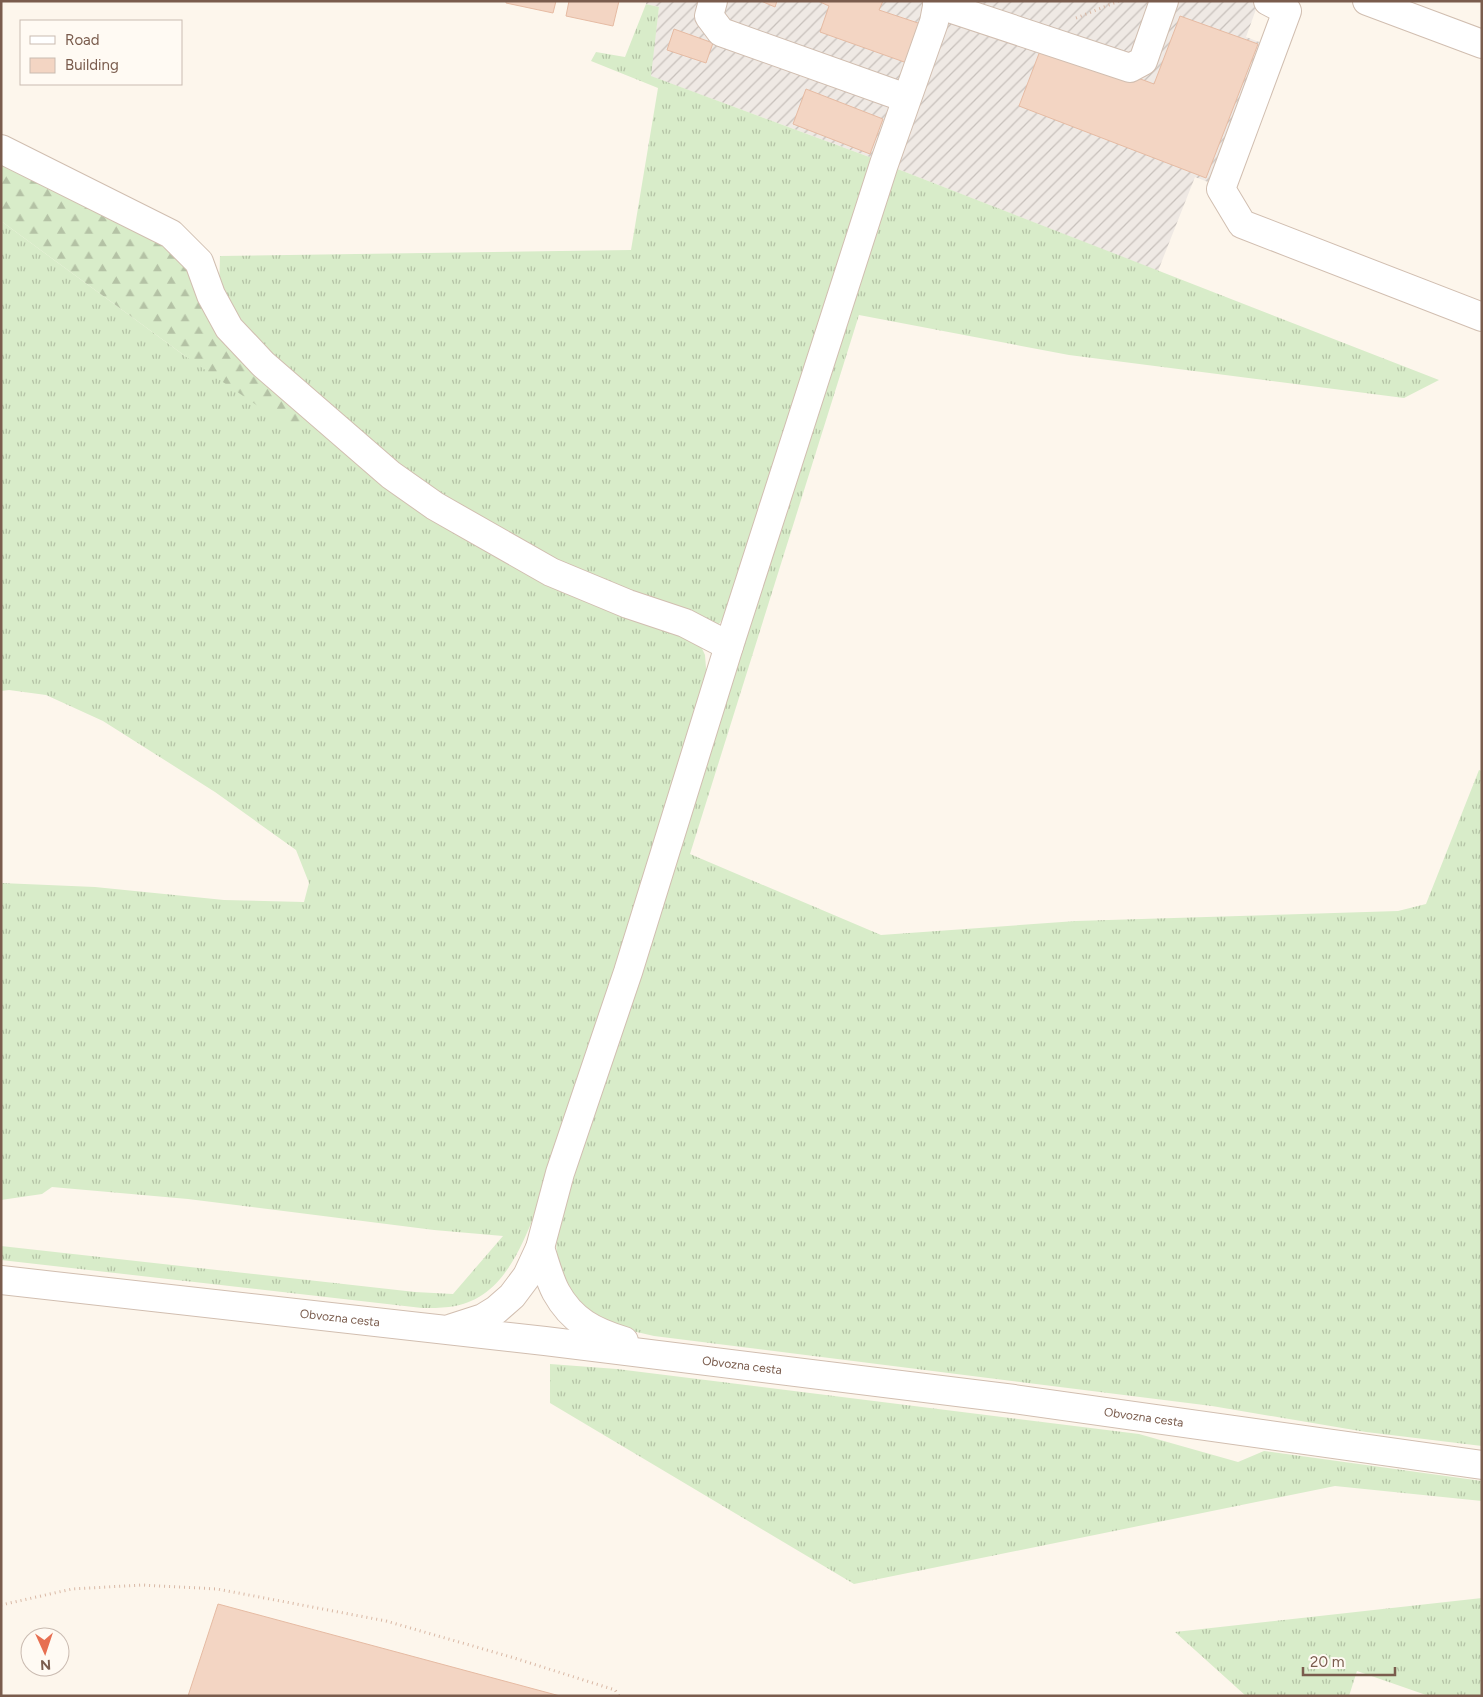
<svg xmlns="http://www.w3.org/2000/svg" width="1483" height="1697" font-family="Figtree,sans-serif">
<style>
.industrial{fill:url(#industrial-furrows)}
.grass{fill:url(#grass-tufts)}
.forest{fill:url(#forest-firs)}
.building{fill:#f3d5c3;stroke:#e6bba3}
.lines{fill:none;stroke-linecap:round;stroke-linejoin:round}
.minor-casing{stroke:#d1beb0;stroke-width:30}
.path{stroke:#d9b8a5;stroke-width:3;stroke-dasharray:1 4;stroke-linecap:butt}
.minor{stroke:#fff;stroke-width:28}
.labels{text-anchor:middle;stroke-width:4;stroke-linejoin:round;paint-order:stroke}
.street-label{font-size:12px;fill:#7a5c4d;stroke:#fffaf3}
</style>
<defs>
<pattern id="industrial-furrows" width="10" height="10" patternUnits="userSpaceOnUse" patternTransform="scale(1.25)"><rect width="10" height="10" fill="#efe9e4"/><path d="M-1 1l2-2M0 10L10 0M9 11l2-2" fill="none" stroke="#c7c0bb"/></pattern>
<pattern id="grass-tufts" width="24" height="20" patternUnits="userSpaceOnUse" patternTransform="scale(1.25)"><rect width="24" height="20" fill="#d8ecc9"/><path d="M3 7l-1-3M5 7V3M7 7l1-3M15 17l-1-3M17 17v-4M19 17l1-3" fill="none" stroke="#b4c2a5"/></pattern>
<pattern id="forest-firs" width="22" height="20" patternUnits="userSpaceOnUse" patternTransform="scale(1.25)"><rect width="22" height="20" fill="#d8ecc9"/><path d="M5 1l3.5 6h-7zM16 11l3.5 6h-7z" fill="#b4c2a5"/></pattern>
</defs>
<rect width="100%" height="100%" fill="#fdf6ec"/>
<path class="industrial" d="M646,1H1259L1246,37L1262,43L1208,182L1195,177L1158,271L895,168L872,158L650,76L659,7L646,4Z"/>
<path class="grass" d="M646,4L659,7L651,76L872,158L731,608L716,628L559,566L397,471L231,316L219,290L220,256L631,250L658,88L591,61L596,52L625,57Z
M895,168L1439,380L1404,398L1069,355L859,315L690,854L881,935L1076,921L1398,911L1426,904L1479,770L1482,771V1446L1366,1432L1212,1406L654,1336C634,1331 613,1328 596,1317C567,1301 553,1267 557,1235C560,1215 566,1195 570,1175Z
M1,221L185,356L310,422L699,642L705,655L707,682L628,931L535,1214C518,1255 499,1301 449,1307C440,1308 431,1308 422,1308L1,1260V1246L415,1292L453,1294L503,1236L434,1230L188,1199L52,1187L42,1194L1,1200V883L95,887L224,900L304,902L309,883L296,850L215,792L103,721L46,695L9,690L1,691Z
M550,1364L617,1369L1139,1434L1238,1462L1264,1451L1482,1481V1501L1335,1486L854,1584L550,1403Z
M1482,1598V1696H1429L1357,1671L1349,1696H1246L1175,1632Z"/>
<path class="forest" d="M1,161L164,240L310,422L297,433L185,356L1,221Z"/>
<path class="building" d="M506,1H556L553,13L506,3Z
M569,1H619L613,26L566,16Z
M761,1H777L775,7Z
M818,1H883L879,10L921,24L907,63L820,32L829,6Z
M1180,16L1258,44L1206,178L1019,106L1043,43L1154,84Z
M674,29L713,43L706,63L667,50Z
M806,89L883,119L870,154L793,124Z
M218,1604L560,1696H188Z"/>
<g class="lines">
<g class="minor-casing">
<g id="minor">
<path d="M713,1L709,16L721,32L906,98"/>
<path d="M1268,1L1287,11L1221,189L1242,224L1482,317"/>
<path d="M1367,1L1482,44"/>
<path d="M937,4L1130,68L1143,61L1164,1"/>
<path d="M1,149L171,234L199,262L211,295L229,328L263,364L391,475L435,506L551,572L628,604L685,623L729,646"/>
<path d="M540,1248C545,1262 549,1279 556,1292C572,1321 594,1332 624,1341"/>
<path id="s1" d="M1,1280L545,1341L1014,1399L1482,1465"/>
<path d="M452,1328L483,1318L496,1310L512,1296L527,1276L540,1248L560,1173L628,972L729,646L884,164L934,22L938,1"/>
</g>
</g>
<path class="path" d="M1076,18L1119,1
M1,1605L72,1589L142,1585L217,1589L386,1621L511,1657L615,1690L619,1696"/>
<use href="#minor" class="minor"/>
</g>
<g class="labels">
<g class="street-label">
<text dy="4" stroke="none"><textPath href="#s1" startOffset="341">Obvozna cesta</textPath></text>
<text dy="4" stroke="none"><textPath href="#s1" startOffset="746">Obvozna cesta</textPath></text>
<text dy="4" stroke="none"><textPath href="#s1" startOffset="1151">Obvozna cesta</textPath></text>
</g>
</g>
<rect width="1483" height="1697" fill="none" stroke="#7a5c4d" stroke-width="5"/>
<rect x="20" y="20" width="162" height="65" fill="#fffaf3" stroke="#cabbb1"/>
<rect x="30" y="36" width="25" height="8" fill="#ffffff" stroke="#cabbb1"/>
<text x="65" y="45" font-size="15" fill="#7a5c4d">Road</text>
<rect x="30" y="58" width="25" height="15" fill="#f3d5c3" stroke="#cabbb1"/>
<text x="65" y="70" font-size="15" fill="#7a5c4d">Building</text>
<g transform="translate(45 1652) rotate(177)"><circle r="24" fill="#fffaf3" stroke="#cabbb1"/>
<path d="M0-4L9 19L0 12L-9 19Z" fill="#e76f51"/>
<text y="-8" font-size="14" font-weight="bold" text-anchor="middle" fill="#7a5c4d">N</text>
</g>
<path d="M1303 1667v8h92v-8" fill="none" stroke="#7a5c4d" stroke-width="2.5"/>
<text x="1310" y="1667" font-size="15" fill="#7a5c4d" stroke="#fffaf3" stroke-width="4" paint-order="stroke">20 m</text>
</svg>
